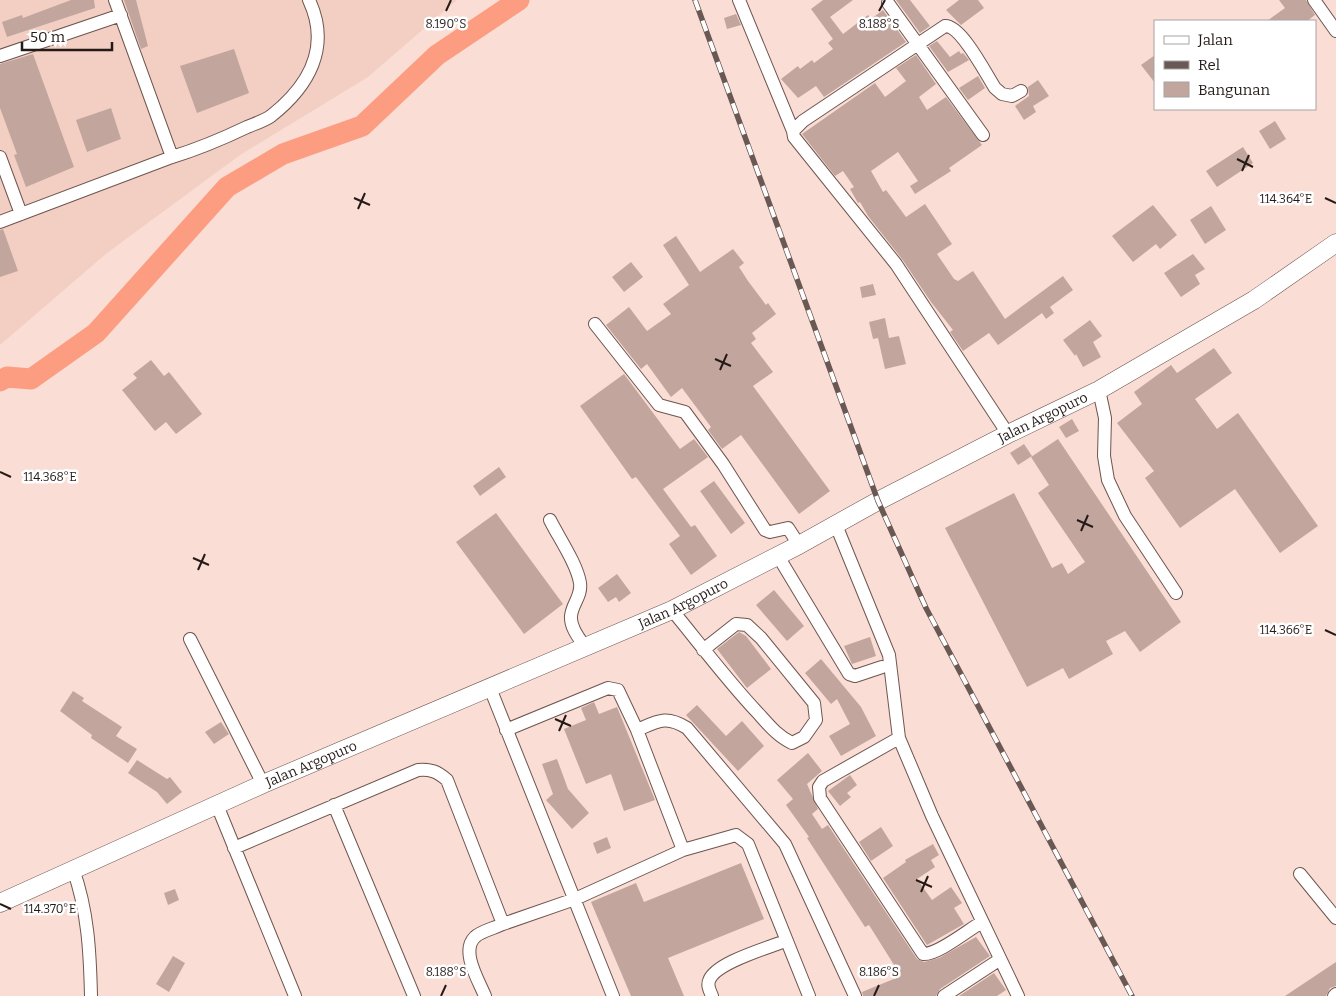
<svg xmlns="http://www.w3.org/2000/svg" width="1336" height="996" font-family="Bitter,serif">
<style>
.built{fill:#f3cec3}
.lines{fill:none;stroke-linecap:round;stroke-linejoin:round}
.river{stroke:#fc9d82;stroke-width:21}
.building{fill:#c2a69e}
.minor-casing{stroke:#6e554e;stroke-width:14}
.highway-casing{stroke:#6e554e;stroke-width:19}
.minor{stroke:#fff;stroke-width:12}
.highway{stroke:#fff;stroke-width:18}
.rail-casing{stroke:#695854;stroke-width:5.5}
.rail{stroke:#fff;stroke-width:4;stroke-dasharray:11;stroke-linecap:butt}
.ticks{fill:none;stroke:#241a17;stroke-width:2}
.labels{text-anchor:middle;stroke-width:5;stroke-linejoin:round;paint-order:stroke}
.street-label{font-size:14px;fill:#241a17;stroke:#fff}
.ticks-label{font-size:12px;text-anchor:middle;fill:#241a17;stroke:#fff;stroke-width:5;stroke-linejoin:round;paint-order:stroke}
</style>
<rect width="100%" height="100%" fill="#faddd4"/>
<path class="built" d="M0,0H457L368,77L240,155L107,253L0,345Z"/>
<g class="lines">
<path class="river" d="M0,381L7,377L31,379L96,333L227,187L283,154L362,126L437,55L519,0"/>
</g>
<path class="building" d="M71,0H94L95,8L7,37L2,22L22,15L23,18Z
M124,0H136L148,46L141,49Z
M823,0H853L830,17L843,34L868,15L871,19L883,10L906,42L824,97L816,86L798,98L781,79L798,66L800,69L812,60L814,63L833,49L828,43L833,39L811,9Z
M896,0H910L930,26L920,33Z
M959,0H978L984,8L961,25L946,10Z
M1279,0H1306L1315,15L1307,21H1267L1285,8Z
M736,14L741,25L727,29L724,18Z
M937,41L950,57L959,51L961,54L963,53L969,60L948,72L929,46Z
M234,49L249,93L197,113L180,66Z
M33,54L74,167L26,187L14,155L17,154L0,108V64Z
M916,55L936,84L919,97L927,110L946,97L982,145L949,168L951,171L915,194L910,186L918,181L898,152L871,171L883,192L886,190L906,217L925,204L952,244L937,254L954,279L958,281L973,271L1005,319L1063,276L1073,290L1050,307L1054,313L1046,319L1042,313L998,345L989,333L963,351L950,332L953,330L931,302L902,259L868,216L860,202L858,203L850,189L854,187L843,171L835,176L802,134L875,83L885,97L906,81L896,68Z
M1155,55V83L1141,65Z
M978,76L985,88L968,100L959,88Z
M1038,80L1049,96L1033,106L1036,112L1024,120L1015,106L1029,96L1028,87Z
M111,108L121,139L87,152L76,120Z
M1275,121L1286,139L1270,149L1259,131Z
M1243,147L1253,163L1217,187L1206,171Z
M1153,205L1177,235L1160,249L1156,244L1133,262L1112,236Z
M1211,206L1226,230L1205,244L1190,220Z
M3,229L18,271L0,277V230Z
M676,236L700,272L733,249L744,263L739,267L748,281L766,305L768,303L776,314L752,333L756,339L751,343L773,372L753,386L830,491L799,514L741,435L722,449L708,430L711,427L682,388L671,397L647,364L641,369L606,325L629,307L647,331L671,314L663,304L689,285L663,245Z
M1193,254L1205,269L1195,275L1200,284L1181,297L1164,273Z
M631,262L643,277L624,292L612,277Z
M873,284L876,295L862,298L860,287Z
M885,318L889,338L899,336L906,364L885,369L878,338L873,339L869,322Z
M1090,320L1102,336L1093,342L1101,357L1083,367L1076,354L1075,356L1063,340Z
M1214,348L1232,373L1195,399L1217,429L1238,413L1318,526L1280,553L1235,489L1180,528L1145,478L1154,471L1117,423L1142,404L1134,392L1171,365L1177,373Z
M151,360L164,376L169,372L202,414L176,434L166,422L155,431L122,390L137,378L133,374Z
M624,374L680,449L694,439L708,457L663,489L691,527L695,525L717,556L691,575L669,544L680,536L636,477L632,479L580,406Z
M1072,419L1079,431L1066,438L1059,427Z
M1058,439L1181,622L1140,652L1125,631L1106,641L1113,654L1069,679L1063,668L1027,687L945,528L1014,493L1052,568L1062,563L1068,574L1085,562L1038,493L1049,485L1031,457Z
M1024,444L1032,456L1018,465L1010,453Z
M499,467L506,477L480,496L473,486Z
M714,481L745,523L731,534L700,491Z
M496,513L563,604L524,634L456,542Z
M617,574L631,593L619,602L616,597L608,602L598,588Z
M774,590L804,626L787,641L756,605Z
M739,632L746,636L771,669L747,688L717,649Z
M870,637L876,656L852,664L844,646Z
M821,659L861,707L876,736L841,756L829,736L850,724L837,699L831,704L805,673Z
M73,691L84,698L82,701L122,727L116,736L137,749L128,763L91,738L92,735L60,711Z
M594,702L599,714L617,707L655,800L624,811L611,774L586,784L564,729L586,720L581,708Z
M697,705L726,736L742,721L764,746L738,771L686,715Z
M221,722L229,734L214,744L205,732Z
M808,753L822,771L807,784L818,809L812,814L822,829L828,825L917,959L924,962L939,958L976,937L990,956L940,989L936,996H863L862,992L901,976L869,925L865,927L807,838L809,837L786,805L793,799L777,780Z
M557,759L568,789L589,813L572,829L546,800L553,794L542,764Z
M137,760L167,779L170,777L182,792L167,804L157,792L128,773Z
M850,775L857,785L847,793L851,797L840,806L828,791Z
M881,827L893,846L871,861L859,842Z
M607,837L611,848L597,854L593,843Z
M933,844L939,855L931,860L935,867L917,879L932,900L951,887L962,903L954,908L964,924L927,945L883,878L906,862L905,860Z
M741,863L764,919L668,958L684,996H631L591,902L636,883L644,902Z
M175,889L179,900L168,905L164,893Z
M173,956L185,963L169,992L156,984Z
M1336,962V986L1330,988L1326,996H1285Z
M994,973L1006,990L997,996H959Z"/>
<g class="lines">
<g class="minor-casing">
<path id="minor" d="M115,0L172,157
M739,0L793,131
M1314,0L1336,31
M888,3L983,135
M0,56L121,15
M0,157L21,214
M0,222L172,157C198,149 222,139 247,127C254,124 264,121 271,116C309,86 331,47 309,0
M595,324L659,405L685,412L723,464L765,530L770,532L788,528L799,545
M1099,390L1105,418L1104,456L1108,480L1125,516L1176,593
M1008,434L896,264L794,137L793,131L803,121L945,26C961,25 986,74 995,88L1002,94L1012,96L1021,91
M550,520C559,538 577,564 580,583C582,596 572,604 571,616C570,627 579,638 585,647
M836,525L889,655L899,738L932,816L1018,996
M778,556L849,674L855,676L882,667
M672,610C700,644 727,680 757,712C768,724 777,736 792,743L804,737L816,720L814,703L761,638L747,625L736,624L703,650
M190,639L263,784
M490,688L613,996
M506,730L608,688L618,690L637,730L683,850
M637,730C658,721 666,715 687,728L785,844L855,996
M899,738L823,781L819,787L820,798L923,954C938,955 968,930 982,922
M217,805L295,996
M334,805L414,996
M234,848L418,770C430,769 437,771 447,780L503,924C495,928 481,931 475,937C460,951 479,981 485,996
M73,869C88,911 90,952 91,996
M1300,874L1336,918
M503,924L575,899L683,850L736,835L748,844L809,996
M712,996C710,991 707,986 709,981C714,963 768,948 785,941
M944,996L999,960
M1334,996L1336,994"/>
</g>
<g class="highway-casing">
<g id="highway">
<path id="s1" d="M0,903L263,784L672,610L799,545L878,501L1008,434L1099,390L1254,300L1336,243"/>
</g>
</g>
<use href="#minor" class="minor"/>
<use href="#highway" class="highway"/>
<g class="rail-casing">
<path id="rail" d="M695,0L878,501L926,608L1132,996"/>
</g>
<use href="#rail" class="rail"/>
</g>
<path class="ticks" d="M446,11L451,0M879,11L885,0M1237,159L1253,167M1242,171L1249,155M354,198L370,205M1325,198L1336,203M358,209L365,193M715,359L731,366M720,370L727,354M0,472L11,477M1077,520L1093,527M1081,531L1088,515M193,558L209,565M198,570L205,554M1325,630L1336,635M555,719L571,726M559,731L566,715M916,880L932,887M921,892L928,876M0,904L11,909M441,996L446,985M874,996L879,985"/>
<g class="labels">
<g class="street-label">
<text dy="5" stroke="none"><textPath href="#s1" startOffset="1151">Jalan Argopuro</textPath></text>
<text dy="5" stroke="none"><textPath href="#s1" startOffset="746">Jalan Argopuro</textPath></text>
<text dy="5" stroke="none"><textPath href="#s1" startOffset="341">Jalan Argopuro</textPath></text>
</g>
</g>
<g class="ticks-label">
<text x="446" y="28">8.190°S</text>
<text x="879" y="28">8.188°S</text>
<text x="1286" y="203">114.364°E</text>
<text x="50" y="481">114.368°E</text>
<text x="1286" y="634">114.366°E</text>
<text x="50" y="913">114.370°E</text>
<text x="446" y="976">8.188°S</text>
<text x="879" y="976">8.186°S</text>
</g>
<rect x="1154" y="20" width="162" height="90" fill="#ffffff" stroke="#a7a3a2"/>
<rect x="1164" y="36" width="25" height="8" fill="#ffffff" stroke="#a7a3a2"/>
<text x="1198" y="45" font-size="15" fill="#241a17">Jalan</text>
<rect x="1164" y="61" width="25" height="8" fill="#695854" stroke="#a7a3a2"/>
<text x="1198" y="70" font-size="15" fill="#241a17">Rel</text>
<rect x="1164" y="82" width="25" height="15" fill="#c2a69e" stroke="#a7a3a2"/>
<text x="1198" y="95" font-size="15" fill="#241a17">Bangunan</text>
<path d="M22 42v8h90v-8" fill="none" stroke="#241a17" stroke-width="2.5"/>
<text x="30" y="42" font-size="15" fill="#241a17" stroke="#ffffff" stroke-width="4" paint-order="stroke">50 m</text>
</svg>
